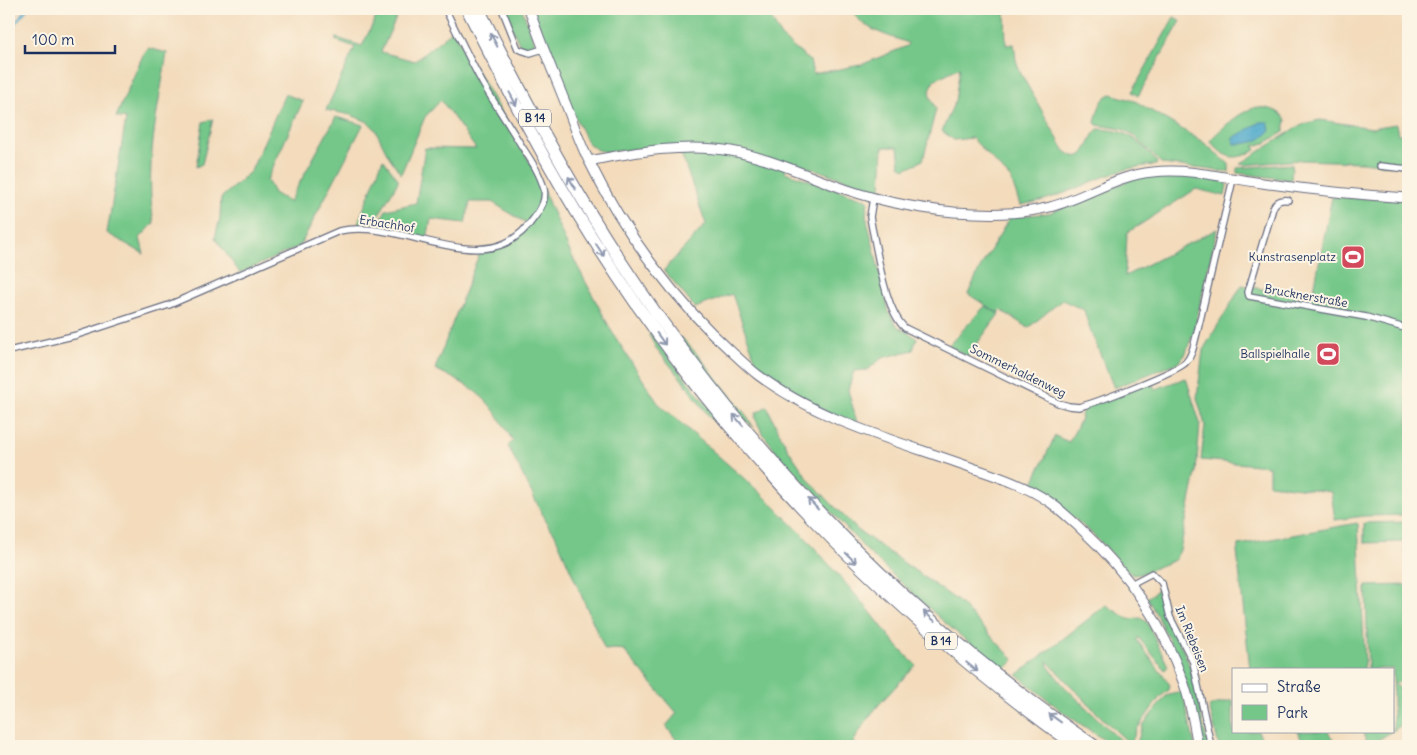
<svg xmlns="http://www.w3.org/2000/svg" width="1417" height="755" font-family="Delius,sans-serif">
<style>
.green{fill:#75c789;stroke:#487b74}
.water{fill:#4ca8ca;stroke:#346c94}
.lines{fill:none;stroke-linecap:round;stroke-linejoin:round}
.stream{stroke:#4ca8ca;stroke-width:2}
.street-casing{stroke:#676b7f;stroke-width:8}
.secondary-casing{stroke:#676b7f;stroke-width:11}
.highway-casing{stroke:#676b7f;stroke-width:13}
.street{stroke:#fff;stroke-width:5.5}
.secondary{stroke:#fff;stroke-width:9}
.highway{stroke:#fff;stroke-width:11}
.oneway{stroke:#8d97ae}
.labels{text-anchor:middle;stroke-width:4;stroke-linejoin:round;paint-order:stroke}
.shield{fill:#fcf5e5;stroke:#5e6a86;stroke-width:1}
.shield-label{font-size:11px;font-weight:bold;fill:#1b2f5e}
.street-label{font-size:12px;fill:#1b2f5e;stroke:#fcf5e5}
.poi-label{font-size:12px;fill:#1b2f5e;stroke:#fcf5e5;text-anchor:end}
</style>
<rect width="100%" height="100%" fill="#fcf5e5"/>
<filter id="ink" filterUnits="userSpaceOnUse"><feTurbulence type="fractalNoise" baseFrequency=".02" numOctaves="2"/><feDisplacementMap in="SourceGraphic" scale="10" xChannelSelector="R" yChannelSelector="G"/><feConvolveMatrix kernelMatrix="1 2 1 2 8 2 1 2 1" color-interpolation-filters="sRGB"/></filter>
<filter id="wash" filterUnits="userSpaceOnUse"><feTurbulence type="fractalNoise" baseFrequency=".0096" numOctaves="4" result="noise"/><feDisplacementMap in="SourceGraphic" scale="20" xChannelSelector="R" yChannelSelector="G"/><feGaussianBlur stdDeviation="1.12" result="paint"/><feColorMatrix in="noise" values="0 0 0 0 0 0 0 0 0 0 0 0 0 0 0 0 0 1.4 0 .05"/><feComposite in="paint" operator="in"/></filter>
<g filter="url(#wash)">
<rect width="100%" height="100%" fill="#f3dbbc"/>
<path class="green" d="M380,9H400L381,52L415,61L453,30L535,171L570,252L612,332L658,403L764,496L805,537L868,609L898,647L916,665C893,690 865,715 852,746H681L666,726L677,713L625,652V650L614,649L605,650L554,532L550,529L508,446L513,441C505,428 498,414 487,402C473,387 453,378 435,369L481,249L507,243L529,225L492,202H470L465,223L431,219L427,239L379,226V222L386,210L416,203L425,148L476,149L441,100L425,117L401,174L388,155L375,129L368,122L351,115L326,110L355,47L335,40L337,38L362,46Z
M504,9H522L535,44L532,50L528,51L519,44Z
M533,9H766L782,38L810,61L813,74L861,65L907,46L908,43C885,34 864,31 851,9H1005L1006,45L1014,44L1016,60L1020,72L1064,150C1087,170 1086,138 1098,129C1129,130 1137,139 1157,162L1156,165C1142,166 1128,168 1115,173C1081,184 1057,200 1020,205L1011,179L972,138L954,140L942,131L955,101L960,67L934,80L929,94L936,109L923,160L905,169L900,165L898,147H883L881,191L789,161L785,172L868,200L866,215L889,313L897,326L917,338L913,350L882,358L867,370L854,371L848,390L858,426L825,413L772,380L759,370L732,294L695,308L664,270L706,224L682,156L668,146L607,152L597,150L587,142L570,107Z
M1174,17L1181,21L1138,96L1132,92Z
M148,48L167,53C158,108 144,167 154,223L140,238L144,254L107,233L126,119L116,117L143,55Z
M285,94L303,101L267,180L274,193L289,202L336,117L363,125L300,246L240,273L215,238L220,218L221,198L251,171Z
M1111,94L1135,101L1203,142L1229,164V172L1162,164L1133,135L1122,129L1097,125L1095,123C1097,113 1100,98 1111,94Z
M1256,107C1268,108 1279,109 1286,120L1284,132L1265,143L1254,146L1256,150C1236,160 1227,161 1211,142V139C1225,126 1238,113 1256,107Z
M213,119L202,164L196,167L203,122Z
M1320,120L1372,128L1396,124L1398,134L1406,135L1408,144V167L1362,162L1299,160L1245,165L1240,164L1296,128L1307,123Z
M383,159L398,179V182L373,225L358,223Z
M1292,164L1291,180L1237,173V168Z
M1182,174L1225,181L1227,185L1225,196L1196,189L1127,233L1125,276L1217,229L1194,331L1185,355L1179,362L1114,388L1089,327L1084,310L1062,300L1028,328L1001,310L998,313L968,294L979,270L1010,217L1049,213L1137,177Z
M1332,197L1408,200V371L1404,395L1408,402V503L1406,515L1364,516L1335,520L1331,492L1269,484V466L1201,460L1205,425L1197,398L1203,350L1242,285L1312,299Z
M985,306L999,314L968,356L948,346Z
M650,333L728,432L711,419L684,382L685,380L683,381L656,348L649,335Z
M679,337H681L699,356L746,415L754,428L743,418Z
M1186,378L1200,423L1196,473L1180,550L1175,560L1140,574L1133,575L1127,571C1097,535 1070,513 1031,487L1055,436L1069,442L1080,421L1083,408L1151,381L1155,389Z
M767,406L776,426L788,449L809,480L829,501L859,531L959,602L1014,660L1003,671L944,622L868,552L779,455L763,434L755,418L756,413Z
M1408,522V553H1405V542L1364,543V523Z
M1357,523L1358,524L1365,663L1364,669H1250L1237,551L1239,545Z
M1408,585V682L1393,683V669H1368L1366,586Z
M1159,589L1166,615L1186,656L1192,673L1208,746H1204C1192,694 1174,644 1147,598Z
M1106,605L1128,619L1141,618L1147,622L1168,666L1165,670L1138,637L1137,640L1170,685L1169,690L1160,697L1137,729L1131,743L1127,741L1103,719L1047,661L1048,666L1064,686L1126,746H1113L1063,712L1017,675Z
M1393,684H1395L1408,702V720L1393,731Z
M1180,692L1183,694L1195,746H1136L1143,725L1166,696Z
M1233,700V731H1258L1265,746H1219L1209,706Z
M1297,731H1328L1336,746H1305Z
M1362,731H1392L1369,746Z"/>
<path class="water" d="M1261,122H1268L1270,131C1260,142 1249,144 1234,144L1233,138Z"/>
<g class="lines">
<path class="stream" d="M11,28L27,9"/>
</g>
</g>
<g filter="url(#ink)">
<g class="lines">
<g class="street-casing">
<path id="street" d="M502,9L518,49L530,53L543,49
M1380,166L1408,169
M873,198L870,217L872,228C878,255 885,310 905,328L1058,403L1069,406L1079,407C1095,403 1179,371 1186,362C1193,355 1194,343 1197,333L1233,179
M1288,200C1280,199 1276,201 1273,208L1248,292L1249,296L1366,317L1408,329
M9,351L77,335L169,305L339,231C376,222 424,244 463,248C497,252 518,242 537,214C542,206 546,199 544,189C540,173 530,159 521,145C509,125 495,104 483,84C469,59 458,34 445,9
M1131,584L1152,573L1162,583L1170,617L1193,662L1211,746"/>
</g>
<g class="secondary-casing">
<path id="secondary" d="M529,9C540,42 554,74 567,107C574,125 580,144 589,161C624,233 675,301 734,354C742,361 750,369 758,375C821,422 898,441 970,467C996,476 1025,485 1048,501C1059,508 1070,519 1080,528C1127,571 1163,624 1184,684C1191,704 1194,726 1198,746
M589,161C634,152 685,143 731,151C765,157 798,172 831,184C870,199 912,208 954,212C985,214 1019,215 1050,207C1085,198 1116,175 1153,172C1189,168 1226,178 1262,183C1311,190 1359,195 1408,198"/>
</g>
<g class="highway-casing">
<path id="highway" d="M467,9C506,87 546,165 593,239C719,438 884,610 1076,746
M479,9C522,95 567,179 620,260C744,449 907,620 1095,746"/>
</g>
<use href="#street" class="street"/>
<use href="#secondary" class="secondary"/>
<use href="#highway" class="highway"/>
</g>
<defs><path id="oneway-shaft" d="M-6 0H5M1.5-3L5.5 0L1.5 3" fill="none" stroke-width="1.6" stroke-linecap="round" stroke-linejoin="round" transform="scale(1.25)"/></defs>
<g class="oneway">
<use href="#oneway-shaft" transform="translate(494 40) rotate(-117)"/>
<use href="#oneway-shaft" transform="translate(513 99) rotate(62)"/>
<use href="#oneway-shaft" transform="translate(572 183) rotate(-120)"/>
<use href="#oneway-shaft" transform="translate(600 250) rotate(57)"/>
<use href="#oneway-shaft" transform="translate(661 339) rotate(54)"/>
<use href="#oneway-shaft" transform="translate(738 420) rotate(-130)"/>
<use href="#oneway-shaft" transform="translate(813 504) rotate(-133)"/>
<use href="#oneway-shaft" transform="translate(851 558) rotate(45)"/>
<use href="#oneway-shaft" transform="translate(929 616) rotate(-139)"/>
<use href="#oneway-shaft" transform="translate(972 667) rotate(39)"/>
<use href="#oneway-shaft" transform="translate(1055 718) rotate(-144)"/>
</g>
</g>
<defs>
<g id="stadium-square" transform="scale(1.25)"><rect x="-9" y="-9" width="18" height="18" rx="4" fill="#d1495b" stroke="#fcf5e5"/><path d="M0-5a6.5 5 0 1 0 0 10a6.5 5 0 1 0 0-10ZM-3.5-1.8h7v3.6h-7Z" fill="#fff"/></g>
</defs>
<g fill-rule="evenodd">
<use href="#stadium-square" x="1353" y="257"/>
<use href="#stadium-square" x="1328" y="354"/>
</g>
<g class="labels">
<g class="shield">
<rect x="519" y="109.5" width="32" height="17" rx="4"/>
<rect x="925" y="632.5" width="32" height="17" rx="4"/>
</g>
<g class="shield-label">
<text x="535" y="122">B 14</text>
<text x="941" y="645">B 14</text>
</g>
<g class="street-label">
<text transform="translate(387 224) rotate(9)" y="4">Erbachhof</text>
<text transform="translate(1306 296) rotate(10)" y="4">Brucknerstraße</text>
<text transform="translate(1018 371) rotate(26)" y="4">Sommerhaldenweg</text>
<text transform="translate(1192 639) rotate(68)" y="4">Im Riebeisen</text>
</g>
<g class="poi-label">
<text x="1336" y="261">Kunstrasenplatz</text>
<text x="1310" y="358">Ballspielhalle</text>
</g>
</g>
<rect width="1417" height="755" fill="none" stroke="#fcf5e5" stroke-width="30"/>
<rect x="1232" y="668" width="162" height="65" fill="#fcf5e5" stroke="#a2a6af"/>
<rect x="1242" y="684" width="25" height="8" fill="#ffffff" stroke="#a2a6af"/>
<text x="1277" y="692" font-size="15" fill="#1b2f5e">Straße</text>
<rect x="1242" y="705" width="25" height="15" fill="#75c789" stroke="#a2a6af"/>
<text x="1277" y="718" font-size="15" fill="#1b2f5e">Park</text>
<path d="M25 45v8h90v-8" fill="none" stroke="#1b2f5e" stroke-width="2.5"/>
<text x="32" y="45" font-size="15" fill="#1b2f5e" stroke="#fcf5e5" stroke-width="4" paint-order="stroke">100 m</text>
</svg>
